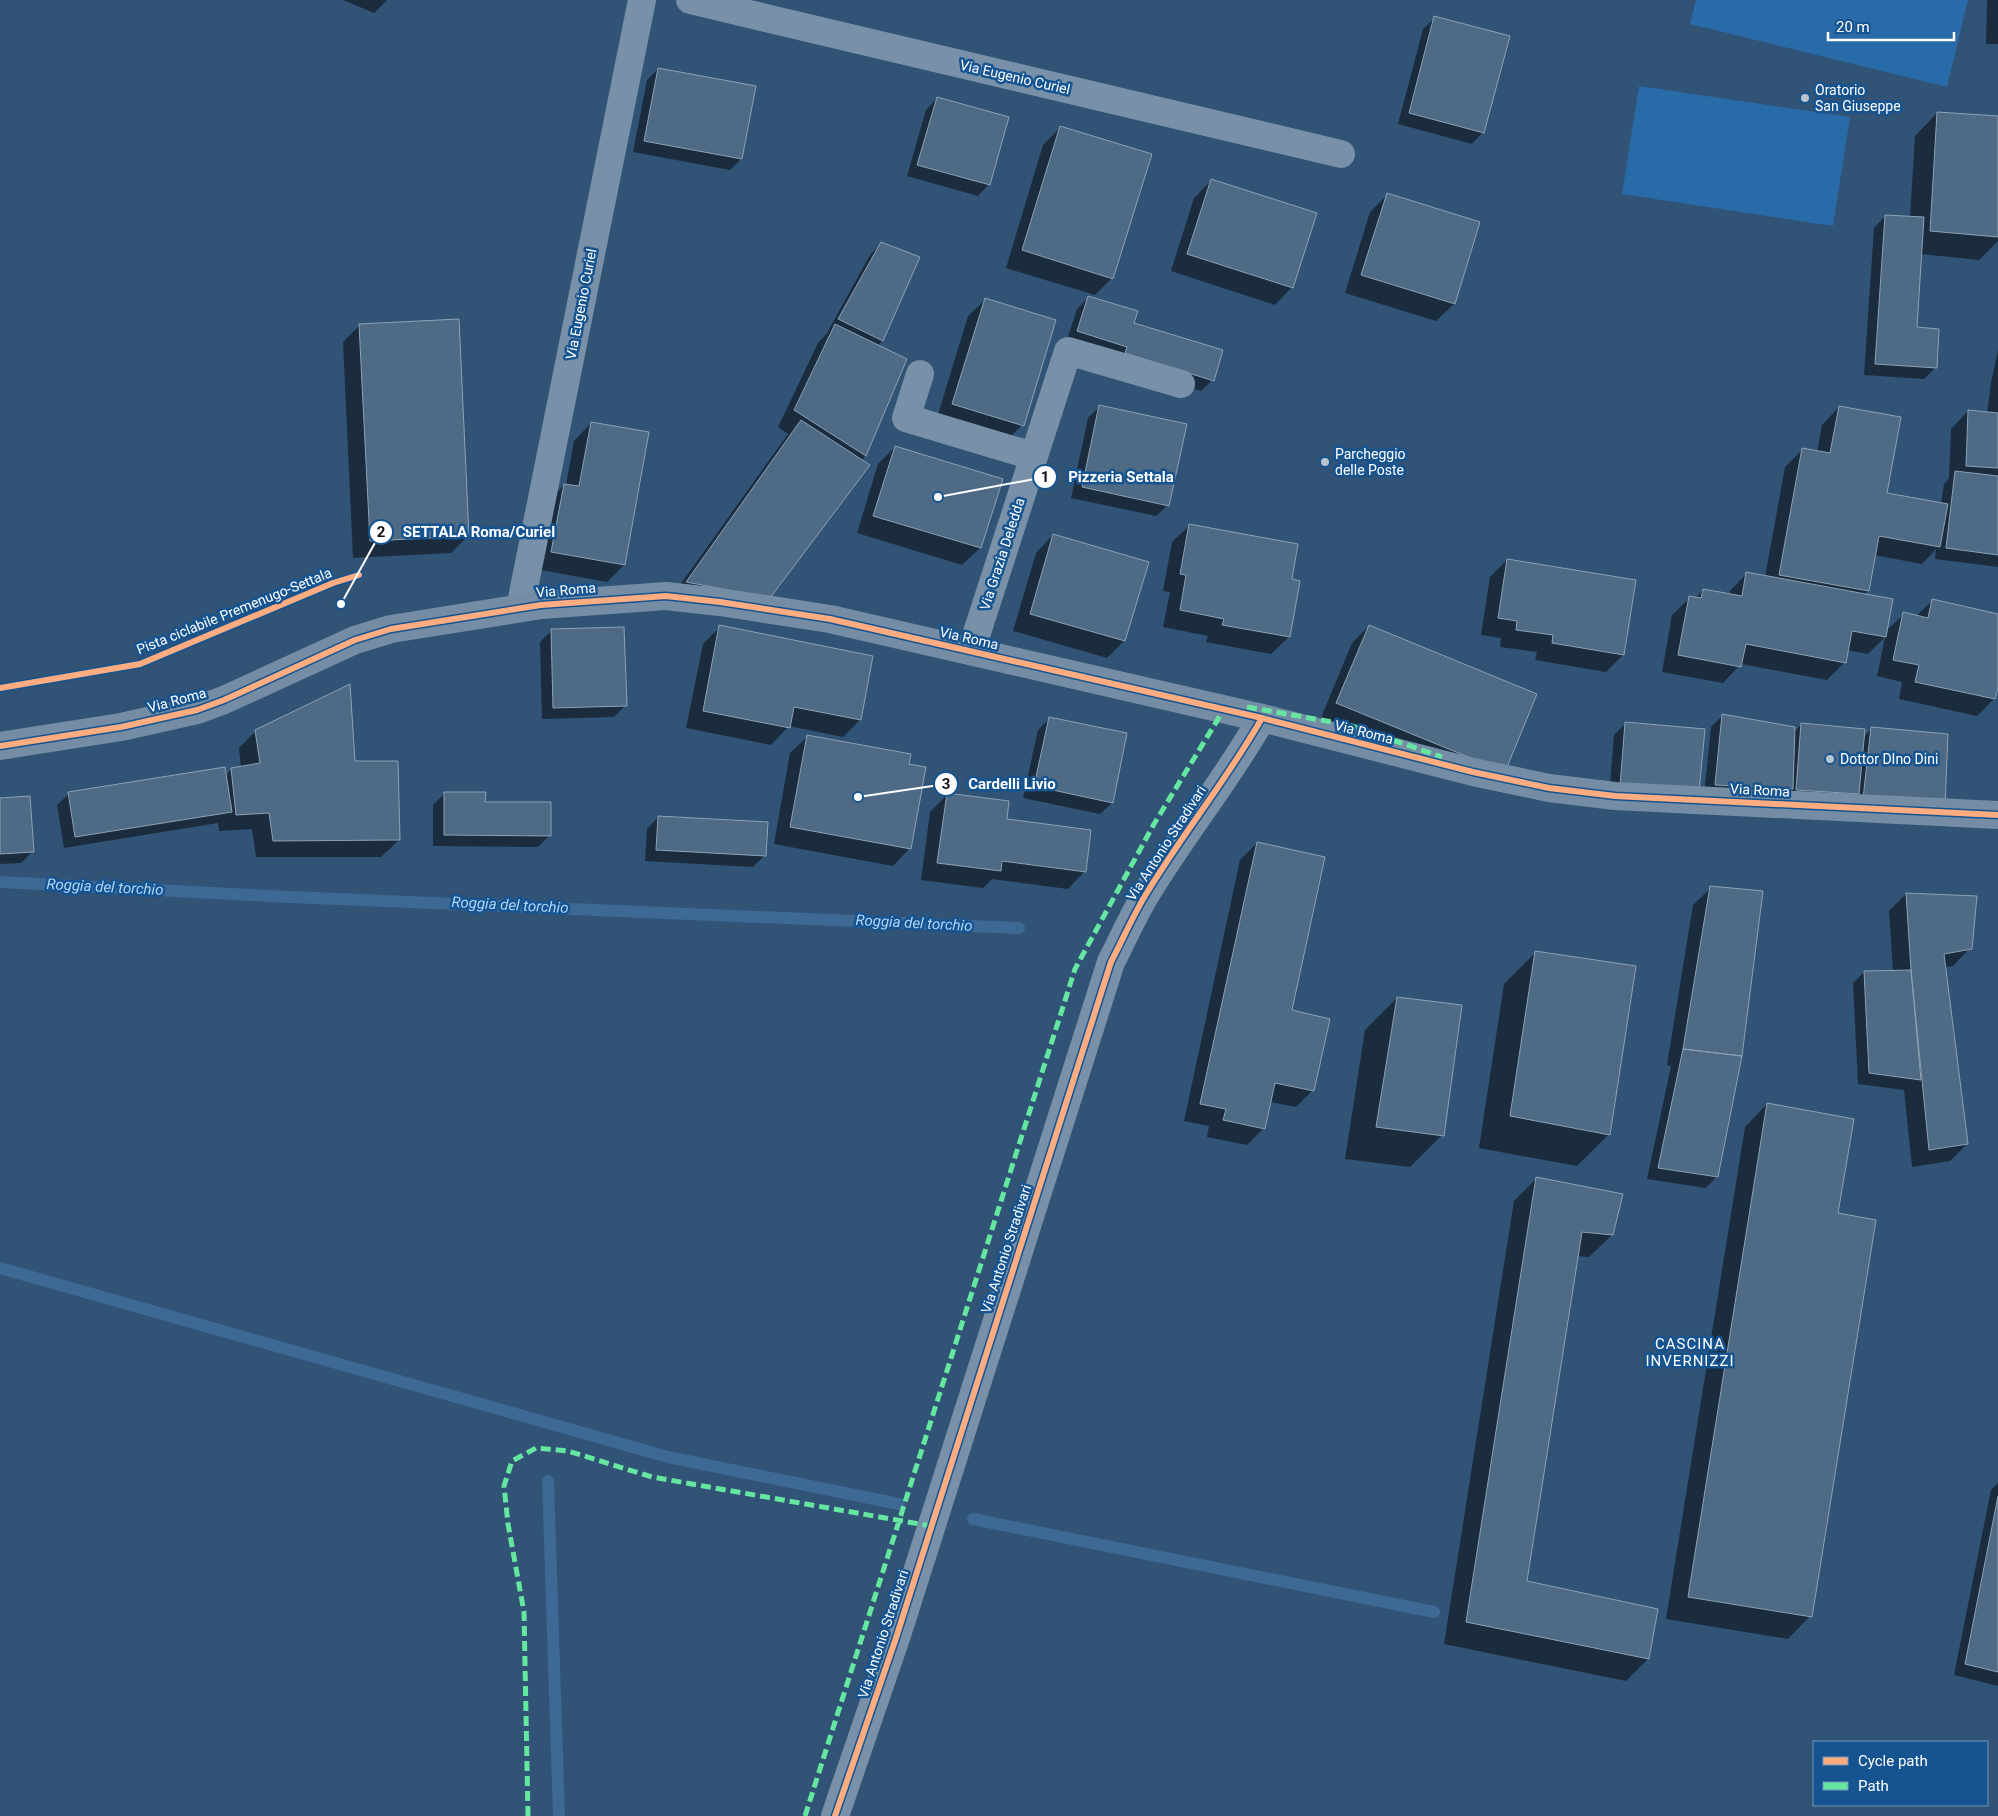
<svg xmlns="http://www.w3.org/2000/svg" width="1998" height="1816" font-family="Roboto,sans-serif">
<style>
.green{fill:#296aa8}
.shadow{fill:#0007}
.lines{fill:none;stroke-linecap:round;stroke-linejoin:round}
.stream{stroke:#3d6994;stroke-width:12}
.building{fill:#4e6a84;stroke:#8ea2b6}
.street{stroke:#7991a8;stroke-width:28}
.secondary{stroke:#758da4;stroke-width:28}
.quiet{stroke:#66e7a1;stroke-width:5;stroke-dasharray:10 5;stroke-linecap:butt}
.cycleway-casing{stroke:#155491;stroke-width:9}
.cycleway{stroke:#ffac80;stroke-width:6}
.poi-dot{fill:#b7c3cf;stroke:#155491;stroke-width:2}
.labels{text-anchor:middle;stroke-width:5;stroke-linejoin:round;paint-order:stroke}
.street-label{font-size:14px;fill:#fff;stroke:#155491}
.poi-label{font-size:14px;fill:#fff;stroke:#155491;text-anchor:start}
.water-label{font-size:15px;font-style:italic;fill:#afd5f8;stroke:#155491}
.neighbourhood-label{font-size:15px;letter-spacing:1px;fill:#fff;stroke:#155491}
.leader{fill:none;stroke:#fff;stroke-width:2}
.callout-dot{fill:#fff;stroke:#155491;stroke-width:2}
.mark-label{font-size:15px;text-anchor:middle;font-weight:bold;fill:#111}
.callout-label{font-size:15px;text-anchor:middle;font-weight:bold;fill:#fff;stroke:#155491;stroke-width:5;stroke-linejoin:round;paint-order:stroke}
</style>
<rect width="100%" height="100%" fill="#315375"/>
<path class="green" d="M1696,0H1968L1947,87L1690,24Z
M1639,86L1850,117L1833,226L1622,194Z"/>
<path class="shadow" d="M343,0H387L374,13Z
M1987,0H1998V44H1986Z
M1435,18L1483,132L1472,144L1398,124L1423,29Z
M658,69L741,159L730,170L633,152L647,80Z
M937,98L989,184L978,196L907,176L926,110Z
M1937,113L1998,117V241L1979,260L1921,254L1916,329L1935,368L1924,379L1864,375L1874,228L1885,216L1910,217L1915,136Z
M1060,128L1112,278L1095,295L1006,268L1043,145Z
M1211,181L1292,287L1275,305L1171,271L1194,198Z
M1387,195L1454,304L1436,321L1345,293L1370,212Z
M881,244L919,258L882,341L877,346L906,359L865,456L769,597L670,599L788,434L778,427L818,343L829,331H828L870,255Z
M1089,297L1132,324L1212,380L1201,391L1114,364L1066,343L1077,309Z
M986,299L1022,425L1005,442L936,421L968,316Z
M360,325L468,536L451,553L353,558L343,342Z
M1998,350V567L1935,559L1936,549L1922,564L1874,555L1868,591L1864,595L1886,631L1904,614L1916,616L1932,601L1998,615V680L1994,699L1977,716L1899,699L1902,682L1877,676L1885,637L1868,654L1847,650L1845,662L1827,680L1741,664L1723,683L1662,672L1672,615L1690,598L1695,599L1703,590L1729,595L1730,591L1747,573L1765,577L1785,467L1802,450L1817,452L1822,425L1839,407L1886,494L1941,504L1944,484L1949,478L1951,429L1968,411L1987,413L1991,383Z
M1100,406L1168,505L1156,516L1071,498L1088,418Z
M591,423L624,565L607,582L535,569L547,502L564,485H566L574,441Z
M895,447L1001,480L980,548L962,565L857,533L878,464Z
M1190,525L1290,580L1289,637L1271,654L1206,642L1208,636L1163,627L1170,592L1163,591L1172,542Z
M1053,535L1124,641L1107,658L1013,631L1036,553Z
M1507,560L1623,655L1606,672L1535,660L1537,652L1500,647L1501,638L1481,635L1490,577Z
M1369,626L1504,772L1320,720L1352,643Z
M720,627L860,720L843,737L789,726L771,745L686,728L703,644Z
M552,630L625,706L614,717L542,719L540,642Z
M1722,716L1794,732L1802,724L1863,737L1872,729L1943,806L1704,796L1711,727Z
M1050,718L1112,803L1100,814L1023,798L1038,730Z
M1626,723L1698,792L1609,797L1614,735Z
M256,731L354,762L399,840L381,857H256L252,829L219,831L218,823L64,848L57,805L69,794L225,776L232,769L241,768L239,748Z
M808,736L907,765L910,848L893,866L774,844L790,753Z
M445,793L484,803L550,835L538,847L433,846V805Z
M947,795L1006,821L1085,871L1068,889L992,879L983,888L921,880L930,812Z
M0,800L33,851L21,863L0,864Z
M658,817L764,856L753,867L645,861L647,829Z
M1257,843L1290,1011L1313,1090L1296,1107L1270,1102L1264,1128L1247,1145L1207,1137L1209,1126L1184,1121L1240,860Z
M1711,888L1717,1176L1706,1188L1647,1179L1671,1066L1667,1065L1693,905Z
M1906,894L1970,948L1953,966L1945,967L1967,1144L1950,1161L1912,1167L1904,1090L1858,1084L1853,983L1864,972L1893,971L1889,911Z
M1536,952L1609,1134L1577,1166L1479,1148L1504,984Z
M1397,998L1442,1135L1410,1167L1345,1159L1365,1030Z
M1767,1104L1837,1214L1810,1616L1788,1639L1666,1619L1745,1127Z
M1537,1178L1612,1235L1589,1257L1577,1256L1525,1582L1648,1659L1626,1681L1444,1644L1514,1201Z
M1998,1483V1686L1954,1675L1991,1490Z"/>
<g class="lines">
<path class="stream" d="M0,882L290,897L1019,928
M0,1268L668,1457L899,1504
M548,1481L559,1816
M973,1519L1434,1612"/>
</g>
<path class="building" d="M1434,16L1510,36L1484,133L1409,113Z
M658,68L756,86L742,159L644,141Z
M937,97L1009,117L990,185L917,165Z
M1937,112L1998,116V237L1930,231Z
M1060,126L1152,154L1113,279L1022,250Z
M1211,179L1317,213L1293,288L1187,254Z
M1387,193L1480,222L1455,304L1361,275Z
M1885,215L1924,217L1917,327L1939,329L1937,368L1875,364Z
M881,242L920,257L883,341L838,319Z
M1088,296L1138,311L1134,323L1223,350L1214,381L1125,353L1127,347L1077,331Z
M985,298L1056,320L1024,426L952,404Z
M459,319L469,536L370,541L359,324Z
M835,324L907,359L866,456L794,410Z
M1099,405L1187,424L1169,506L1082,487Z
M1839,406L1901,417L1887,493L1948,504L1940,547L1879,536L1869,591L1779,575L1802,448L1830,453Z
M1968,410L1998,413V468L1966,466Z
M801,420L870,465L770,598L686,582Z
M591,422L649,432L625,565L551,552L564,484L579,486Z
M895,446L1003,479L981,548L873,516Z
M1955,471L1998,476V555L1946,548Z
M1189,524L1298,544L1292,579L1300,581L1290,637L1222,625L1224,619L1180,610L1186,575L1180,574Z
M1053,534L1149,562L1125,641L1030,614Z
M1507,559L1636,580L1624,655L1552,643L1553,635L1516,630L1517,621L1498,618Z
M1746,572L1893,599L1886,637L1852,631L1846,663L1746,644L1741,667L1678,655L1689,596L1701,598L1703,589L1742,596Z
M1932,599L1998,614V688L1995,699L1915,682L1919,665L1893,660L1903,612L1928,618Z
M719,625L873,656L861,720L794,707L790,728L703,711Z
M1369,625L1537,694L1505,772L1336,703Z
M624,627L627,706L553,708L551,629Z
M350,684L355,761H398L400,840L273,841L269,813L236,815L231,768L260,763L255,730Z
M1722,714L1795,727L1793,789L1715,785Z
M1049,717L1127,733L1113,803L1034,786Z
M1625,722L1705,729L1699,792L1620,786Z
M1801,723L1865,729L1859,794L1796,790Z
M1871,727L1948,734L1945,806L1863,799Z
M807,735L911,754L909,764L926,767L911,849L790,827Z
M225,767L232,812L75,837L68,792Z
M444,792H486L485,802H551V836L444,835Z
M947,793L1009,801L1007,819L1091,830L1086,872L1002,861L1001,871L937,863Z
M30,796L34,852L0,854V798Z
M658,816L768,822L766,856L656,850Z
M1257,842L1325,857L1292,1010L1330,1019L1314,1091L1275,1083L1265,1129L1223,1120L1226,1109L1200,1104Z
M1710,886L1763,891L1742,1056L1683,1049Z
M1906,893L1977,896L1972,949L1944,954L1968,1144L1929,1150L1911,970Z
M1535,951L1636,966L1610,1135L1510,1116Z
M1911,970L1921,1080L1869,1073L1864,971Z
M1397,997L1462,1005L1444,1136L1376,1127Z
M1683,1049L1742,1056L1718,1177L1658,1168Z
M1767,1103L1854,1119L1838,1213L1876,1220L1812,1617L1688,1597Z
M1536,1177L1623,1194L1613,1235L1582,1232L1527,1581L1658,1609L1649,1659L1466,1622Z
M1998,1496V1672L1965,1664Z"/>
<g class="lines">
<path class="street" d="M690,0L1341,154
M920,374L906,418L1033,456
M520,608L642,0
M971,651L1068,351L1181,384
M835,1816L896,1638L1111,962C1123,939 1134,913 1148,891C1184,832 1228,778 1262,718"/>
<path class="secondary" d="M0,746L121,727L197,710L224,700L355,640L391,629L541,605L666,596L720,602L830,619L1262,718L1473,772L1549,788L1615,796L1998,815"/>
<path class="quiet" d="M1247,707L1349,725L1442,757
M528,1816L524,1612L508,1524L504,1486L512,1461L536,1448L568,1451L652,1477L931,1526
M805,1816L1075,969L1154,824L1226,706"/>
<g class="cycleway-casing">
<path id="cycleway" d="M0,688L140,664L333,583L359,575
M0,746L121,727L197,710L224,700L355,640L391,629L541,605L666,596L720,602L830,619L1262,718L1473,772L1549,788L1615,796L1998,815
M835,1816L896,1638L1111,962C1123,939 1134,913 1148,891C1184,832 1228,778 1262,718"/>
</g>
<use href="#cycleway" class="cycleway"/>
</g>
<g class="poi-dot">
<circle cx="1805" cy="98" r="5"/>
<circle cx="1325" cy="462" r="5"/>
<circle cx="1830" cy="759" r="5"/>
</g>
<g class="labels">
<g class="street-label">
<text transform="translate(1015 77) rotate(13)" y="5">Via Eugenio Curiel</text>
<text transform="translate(581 304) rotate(-79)" y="5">Via Eugenio Curiel</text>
<text transform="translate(1002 554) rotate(-72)" y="5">Via Grazia Deledda</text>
<text transform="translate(566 590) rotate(-5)" y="5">Via Roma</text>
<text transform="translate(234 611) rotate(-22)" y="5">Pista ciclabile Premenugo-Settala</text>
<text transform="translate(969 638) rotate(13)" y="5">Via Roma</text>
<text transform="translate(177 700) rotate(-15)" y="5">Via Roma</text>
<text transform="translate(1364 732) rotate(14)" y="5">Via Roma</text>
<text transform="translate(1760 790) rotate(3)" y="5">Via Roma</text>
<text transform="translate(1166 843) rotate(-57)" y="5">Via Antonio Stradivari</text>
<text transform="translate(1006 1249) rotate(-72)" y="5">Via Antonio Stradivari</text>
<text transform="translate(883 1634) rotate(-72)" y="5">Via Antonio Stradivari</text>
</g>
<g class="poi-label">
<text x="1815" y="95">Oratorio<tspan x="1815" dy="16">San Giuseppe</tspan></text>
<text x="1335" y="459">Parcheggio<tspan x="1335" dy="16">delle Poste</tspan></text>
<text x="1840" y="764">Dottor DIno Dini</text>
</g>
<g class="water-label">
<text transform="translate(105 887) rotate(3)" y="5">Roggia del torchio</text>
<text transform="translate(510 905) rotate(3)" y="5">Roggia del torchio</text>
<text transform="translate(914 923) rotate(3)" y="5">Roggia del torchio</text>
</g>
<g class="neighbourhood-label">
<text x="1690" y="1349">CASCINA<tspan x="1690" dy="17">INVERNIZZI</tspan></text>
</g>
</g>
<path class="leader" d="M938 497L1045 477M341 604L381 532M858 797L946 784"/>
<g class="callout-dot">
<circle cx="938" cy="497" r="5"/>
<circle cx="341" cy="604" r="5"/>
<circle cx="858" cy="797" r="5"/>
<circle cx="1045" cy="477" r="12"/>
<circle cx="381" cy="532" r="12"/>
<circle cx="946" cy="784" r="12"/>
</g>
<g class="mark-label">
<text x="1045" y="482">1</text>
<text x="381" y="537">2</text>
<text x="946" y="789">3</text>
</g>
<g class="callout-label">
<text x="1121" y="482">Pizzeria Settala</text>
<text x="479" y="537">SETTALA Roma/Curiel</text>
<text x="1012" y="789">Cardelli Livio</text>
</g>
<rect x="1813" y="1741" width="175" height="65" fill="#155491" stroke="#7398bd"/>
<rect x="1823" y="1757" width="25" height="8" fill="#ffac80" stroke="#7398bd"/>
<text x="1858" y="1766" font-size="15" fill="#ffffff">Cycle path</text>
<rect x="1823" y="1782" width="25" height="8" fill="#66e7a1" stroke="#7398bd"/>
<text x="1858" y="1791" font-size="15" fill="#ffffff">Path</text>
<path d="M1828 32v8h126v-8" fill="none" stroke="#ffffff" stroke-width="2.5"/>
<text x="1836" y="32" font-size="15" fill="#ffffff" stroke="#155491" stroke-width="4" paint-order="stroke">20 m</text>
</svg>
